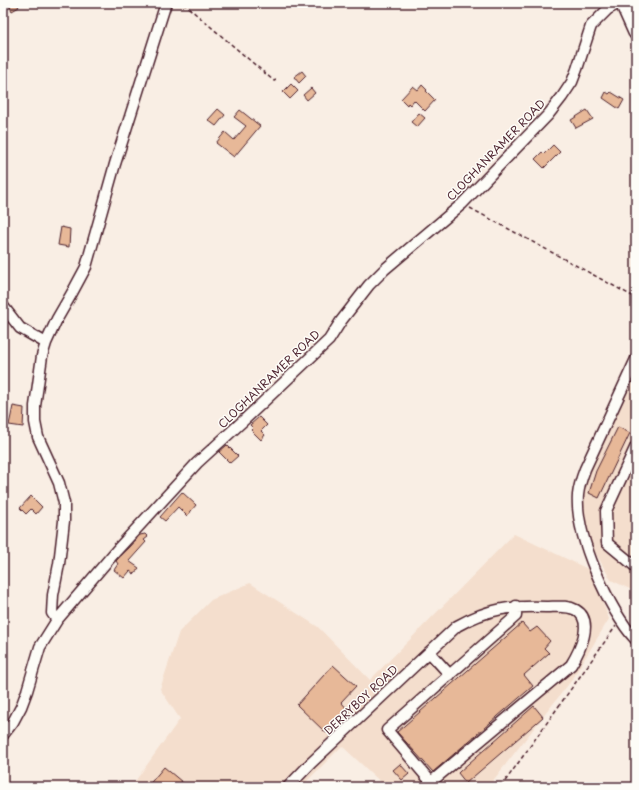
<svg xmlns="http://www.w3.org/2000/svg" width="639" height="790" font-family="'Playpen Sans',sans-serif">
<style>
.built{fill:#f4decd}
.building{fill:#e7b898;stroke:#4a1f2b}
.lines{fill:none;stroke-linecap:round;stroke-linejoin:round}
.minor-casing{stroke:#4a1f2b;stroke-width:13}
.highway-casing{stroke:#4a1f2b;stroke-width:18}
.path{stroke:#4a1f2b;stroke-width:1.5;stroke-dasharray:4 3;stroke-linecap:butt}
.minor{stroke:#fdfcf7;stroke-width:10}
.highway{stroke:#fdfcf7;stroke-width:15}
.labels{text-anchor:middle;stroke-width:3;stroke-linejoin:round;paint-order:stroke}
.street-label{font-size:11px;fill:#4a1f2b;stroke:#fdfcf7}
</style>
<rect width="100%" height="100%" fill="#f9eee4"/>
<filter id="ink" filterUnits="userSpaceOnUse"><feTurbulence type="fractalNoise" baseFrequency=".025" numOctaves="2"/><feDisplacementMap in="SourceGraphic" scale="8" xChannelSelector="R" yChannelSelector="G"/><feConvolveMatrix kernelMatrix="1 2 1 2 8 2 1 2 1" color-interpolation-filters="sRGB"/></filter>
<g filter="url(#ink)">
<path class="built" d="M636,366V592L611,580L592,547L585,522L581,497L583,481Z
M514,534L590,570L609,619L571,681L488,787H386L342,746L301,787H131L180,719L160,689L179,632L211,600L250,583L318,627L370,680Z"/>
<path class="building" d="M8,3H16L19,7L12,11Z
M302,71L306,76L299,83L294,77Z
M291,84L298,91L290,99L283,92Z
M422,85L427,90L426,91L435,100L425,111L414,100L410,105L408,103L407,105L401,99L413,86L418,90Z
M311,88L315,93L307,100L303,95Z
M606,92L609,94L611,92L624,100L619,109L603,98Z
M218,109L225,115L216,126L208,120Z
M240,110L260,126L234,157L216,143L225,132L234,140L246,126L234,117Z
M587,110L593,119L576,128L571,120Z
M419,113L425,118L417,127L411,122Z
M553,145L560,152L544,168L535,159L542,152L544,154Z
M61,227L70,229L69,247L58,245Z
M13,406L24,408L23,427L9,425Z
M259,417L267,425L261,431L265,435L261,440L251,430L253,428L250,425Z
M618,427L630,433L599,498L589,493L596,471Z
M227,445L238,456L230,463L219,452Z
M182,492L196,505L187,516L178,507L165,521L160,517Z
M31,496L42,507L36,514L31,509L26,514L20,508Z
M145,534L148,537L144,540L146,542L129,561L139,568L134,574L130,571L124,578L114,570L118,564L116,561L140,535Z
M522,623L530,632L537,627L550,641L544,648L549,653L524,675L533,686L433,772L397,732Z
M333,665L356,686L341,702L350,712L326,733L297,705Z
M534,706L543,717L466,783L458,773L460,771Z
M400,764L409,774L402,780L393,770Z
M164,767L188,787H147Z"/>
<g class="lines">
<g class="minor-casing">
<path id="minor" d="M3,306L20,328L46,343
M636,359L585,469C582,477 579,485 578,495C575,536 609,610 636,640
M636,446L606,511L607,543L636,567
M57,620L52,613L53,595L59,564L64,521V503L59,483L38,437L35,422V406L42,356L46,343L57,319L72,293L86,267L115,164L166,3
M429,652L450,675
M3,735L13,722L21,707L27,691L40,647L57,620L116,551L197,463L243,421L329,340L341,321L369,285L385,269L462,204L548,115L562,97L572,82L577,69L591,26L608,9L619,3
M288,787L311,763L457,626C489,608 511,606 546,607C556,607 567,605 576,610C595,621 579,652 571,665L431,782L387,730L516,616V606"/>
</g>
<g class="highway-casing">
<path id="highway" d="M623,3L636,32"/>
</g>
<path class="path" d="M183,3L274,81L276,80
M470,208L636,298
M501,787L616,626"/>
<use href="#minor" class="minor"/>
<use href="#highway" class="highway"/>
</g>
</g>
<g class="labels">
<g class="street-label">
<text transform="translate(496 150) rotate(-46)" y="4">CLOGHANRAMER ROAD</text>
<text transform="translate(269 379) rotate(-44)" y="4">CLOGHANRAMER ROAD</text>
<text transform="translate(361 700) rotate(-43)" y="4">DERRYBOY ROAD</text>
</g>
</g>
<rect width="639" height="790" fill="none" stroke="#fdfcf7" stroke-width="16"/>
<rect x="8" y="8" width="623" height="774" fill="none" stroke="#4a1f2b" stroke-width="1.5" filter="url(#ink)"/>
</svg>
